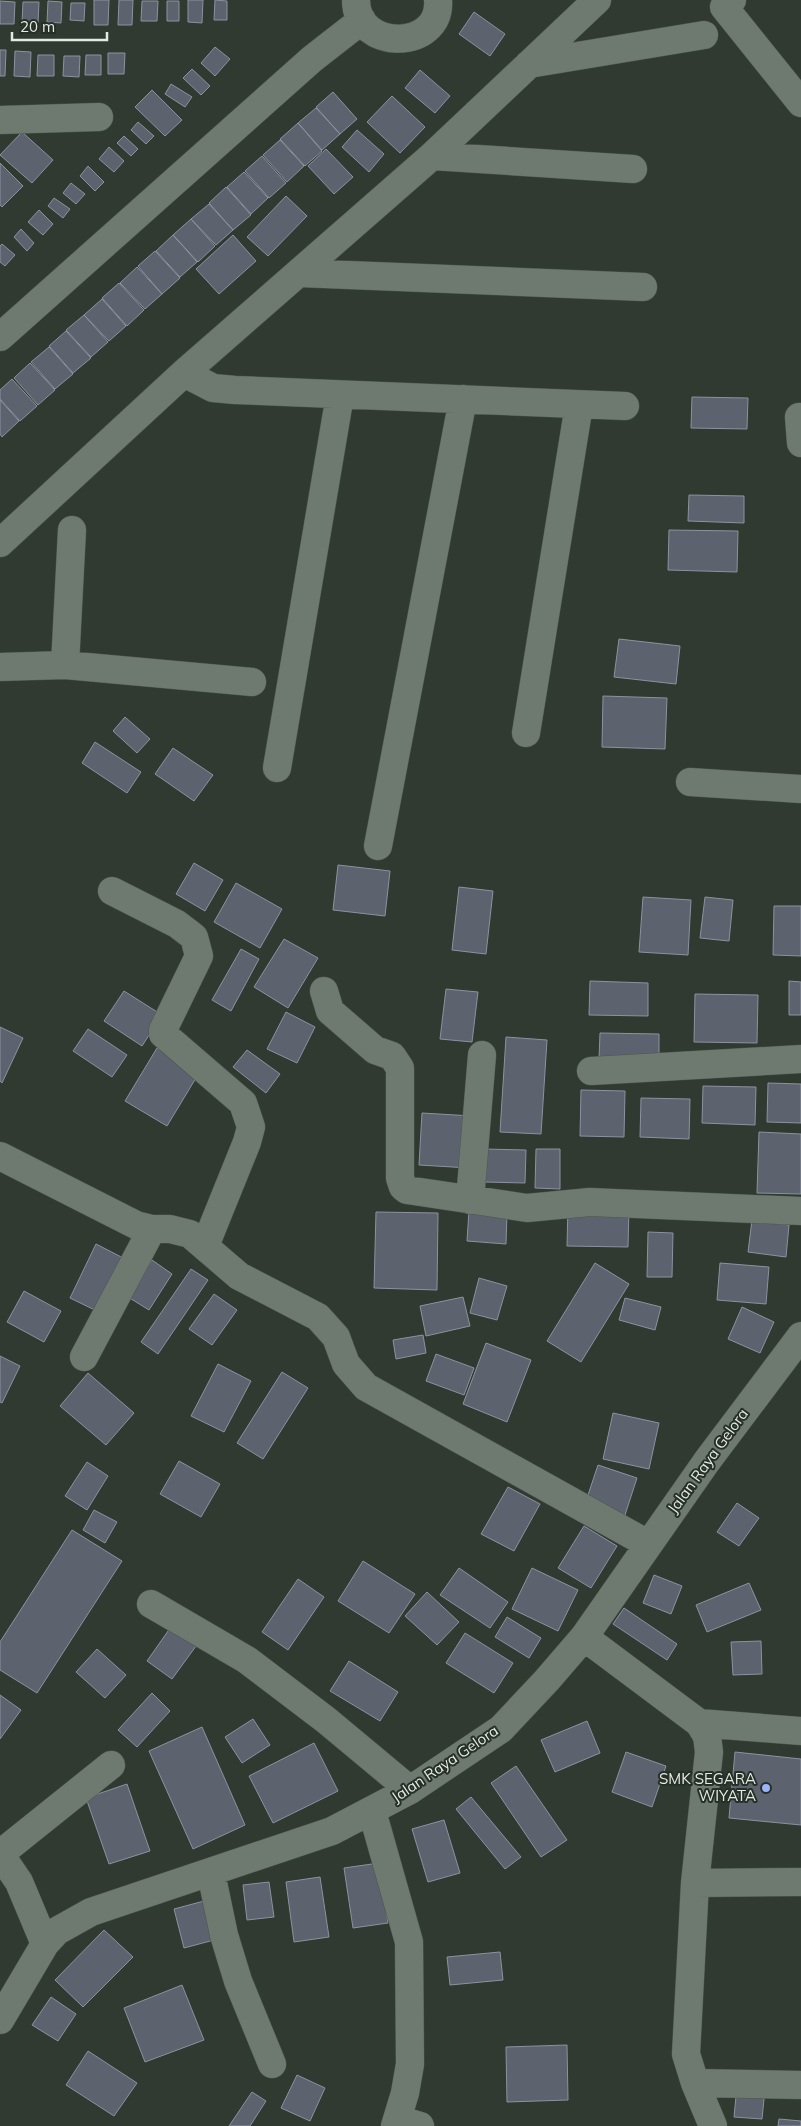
<svg xmlns="http://www.w3.org/2000/svg" width="801" height="2126" font-family="Mulish,sans-serif">
<style>
.building{fill:#5d626f;stroke:#8c929f}
.lines{fill:none;stroke-linecap:round;stroke-linejoin:round}
.minor-casing{stroke:#4d554e;stroke-width:29}
.minor{stroke:#6e7a6f;stroke-width:28}
.poi-dot{fill:#9bb5fd;stroke:#263027;stroke-width:2}
.labels{text-anchor:middle;stroke-width:4;stroke-linejoin:round;paint-order:stroke}
.street-label{font-size:15px;fill:#e3e9e3;stroke:#263027}
.poi-label{font-size:15px;fill:#e3e9e3;stroke:#263027;text-anchor:end}
</style>
<rect width="100%" height="100%" fill="#303a31"/>
<path class="building" d="M94,0H109L108,25H94Z
M119,0H133L132,25H118Z
M188,0H203L202,23L188,22Z
M215,0L227,1V20H214Z
M0,1L15,2L14,24H0Z
M48,1L62,2L61,23L47,22Z
M142,1H158L157,21H141Z
M167,1H179V21H167Z
M23,2H39L38,23H22Z
M71,3H85L84,21L70,20Z
M474,12L505,34L490,56L459,34Z
M215,47L230,59L215,76L201,63Z
M0,50H6L5,76H0Z
M15,51L31,52L30,77L14,76Z
M108,53H125L124,74H108Z
M38,55H54V76H37Z
M86,55H101V75H85Z
M64,56H80L79,77L63,76Z
M192,69L210,86L201,95L183,78Z
M420,70L450,96L435,113L405,88Z
M171,84L192,97L185,107L165,94Z
M152,90L182,120L165,136L135,107Z
M333,92L357,119L340,134L316,107Z
M392,96L425,127L400,153L367,122Z
M316,108L340,134L322,150L298,123Z
M138,122L154,136L146,144L131,130Z
M298,123L322,151L305,166L280,139Z
M357,130L384,154L369,172L342,147Z
M22,132L53,160L32,183L0,155Z
M124,136L138,149L131,156L117,143Z
M280,140L304,166L287,182L263,155Z
M109,147L124,161L114,172L99,159Z
M326,149L353,177L334,194L308,166Z
M262,156L286,183L269,198L245,171Z
M0,163L23,186L2,207L0,205Z
M88,166L104,182L95,191L80,176Z
M244,172L268,198L251,214L227,187Z
M71,183L85,194L76,204L63,193Z
M226,187L251,215L233,230L209,203Z
M286,196L307,216L268,256L247,237Z
M54,198L70,209L63,218L48,206Z
M209,204L233,230L216,245L191,219Z
M39,210L53,224L43,235L28,222Z
M191,219L215,246L198,262L173,235Z
M21,229L34,243L27,251L14,237Z
M173,235L197,262L180,277L156,251Z
M233,235L256,261L219,294L196,269Z
M2,244L15,255L5,266L0,262V246Z
M155,251L180,278L162,294L138,266Z
M137,267L162,294L145,309L120,283Z
M119,283L144,310L127,326L102,298Z
M102,299L126,326L109,341L84,315Z
M84,315L108,342L91,357L66,330Z
M66,331L91,358L73,373L49,346Z
M49,347L73,374L55,389L31,362Z
M30,363L55,390L38,405L14,378Z
M12,379L37,406L20,421L0,399V390Z
M692,397L748,398L747,429L691,428Z
M0,400L19,421L2,437L0,434Z
M689,495L744,496V523L688,521Z
M669,530L738,531L737,572L668,570Z
M619,639L680,646L676,684L614,677Z
M603,696L667,698L665,749L602,747Z
M125,717L150,739L137,753L113,731Z
M95,742L141,772L127,793L82,763Z
M173,748L213,775L194,801L155,774Z
M194,863L223,880L205,911L176,894Z
M338,865L390,871L385,916L333,910Z
M236,883L282,909L260,948L214,922Z
M459,887L493,891L486,954L452,950Z
M643,897L691,900L688,955L639,952Z
M705,897L733,900L729,941L700,938Z
M774,906H801V956L773,955Z
M284,939L318,958L288,1008L254,987Z
M241,949L259,959L231,1011L212,1000Z
M590,981L648,983V1016L589,1015Z
M789,981L801,982V1015H789Z
M446,989L478,992L472,1042L440,1039Z
M124,991L162,1015L142,1046L104,1021Z
M695,994L758,995L757,1043L694,1042Z
M286,1012L315,1027L297,1063L267,1049Z
M0,1027L23,1038L2,1083L0,1081Z
M88,1029L127,1055L112,1077L73,1051Z
M600,1033L659,1034V1061L599,1059Z
M506,1037L547,1040L541,1134L500,1132Z
M157,1048L199,1073L167,1126L125,1101Z
M247,1050L280,1074L266,1093L233,1067Z
M768,1083L801,1084V1123L767,1122Z
M703,1086L756,1087L755,1125L702,1123Z
M581,1090L625,1091L624,1137L580,1136Z
M641,1098L690,1099L689,1139L640,1137Z
M422,1113L472,1116L469,1168L419,1165Z
M759,1132L801,1134V1194L757,1193Z
M484,1149L526,1150L525,1183L484,1182Z
M536,1149H560V1189L535,1188Z
M568,1206L629,1208L628,1247L567,1246Z
M469,1210L507,1213L506,1244L467,1241Z
M376,1212L438,1213L437,1290L374,1288Z
M752,1220L789,1225L786,1257L748,1252Z
M648,1232L673,1233L672,1277H647Z
M96,1244L129,1261L103,1314L70,1298Z
M152,1260L172,1274L149,1310L128,1297Z
M595,1263L629,1284L581,1362L547,1341Z
M720,1263L769,1267L766,1304L717,1300Z
M191,1269L208,1280L158,1354L141,1342Z
M479,1278L507,1286L497,1320L470,1313Z
M24,1291L61,1311L44,1342L7,1322Z
M214,1294L237,1310L212,1345L189,1329Z
M463,1297L470,1326L426,1336L420,1306Z
M625,1298L661,1307L655,1330L619,1320Z
M742,1307L774,1322L760,1353L728,1339Z
M423,1335L426,1353L396,1359L393,1340Z
M486,1343L531,1360L507,1422L463,1404Z
M436,1354L474,1368L464,1395L426,1381Z
M0,1356L20,1366L2,1403L0,1402Z
M218,1364L251,1381L224,1432L191,1416Z
M282,1372L308,1388L263,1459L237,1443Z
M88,1373L134,1413L106,1445L60,1406Z
M613,1413L659,1423L649,1469L603,1459Z
M179,1461L220,1484L201,1517L160,1494Z
M87,1462L108,1476L87,1510L65,1496Z
M598,1465L637,1478L625,1515L586,1501Z
M508,1487L540,1504L514,1551L481,1534Z
M737,1503L759,1518L739,1546L717,1532Z
M94,1510L117,1522L105,1543L83,1530Z
M584,1526L617,1546L591,1588L558,1568Z
M72,1530L122,1561L37,1693L0,1670V1642Z
M363,1561L415,1594L389,1633L338,1601Z
M459,1568L508,1602L490,1628L440,1595Z
M532,1568L578,1590L558,1631L512,1609Z
M654,1575L682,1586L671,1614L643,1603Z
M298,1579L324,1597L288,1650L262,1632Z
M749,1583L761,1610L707,1632L696,1605Z
M427,1592L459,1622L437,1645L405,1616Z
M624,1608L677,1644L667,1660L613,1624Z
M507,1617L541,1638L529,1658L495,1637Z
M173,1624L199,1642L172,1679L147,1661Z
M465,1633L513,1663L494,1693L446,1663Z
M761,1641L762,1674L733,1675L731,1642Z
M97,1649L126,1675L105,1698L76,1672Z
M349,1661L398,1692L380,1721L330,1691Z
M152,1693L170,1711L137,1747L118,1730Z
M0,1695L21,1710L0,1739Z
M253,1719L270,1745L242,1763L225,1737Z
M587,1721L600,1753L555,1772L541,1740Z
M202,1727L245,1825L193,1849L149,1751Z
M314,1743L338,1791L273,1823L249,1776Z
M626,1752L666,1766L652,1807L612,1792Z
M735,1752L801,1759V1825L729,1818Z
M516,1766L567,1840L541,1857L491,1783Z
M127,1784L150,1851L109,1864L86,1798Z
M471,1797L521,1857L505,1869L456,1809Z
M444,1820L460,1873L428,1882L412,1829Z
M379,1863L388,1923L353,1928L344,1868Z
M320,1877L329,1937L294,1942L286,1882Z
M269,1882L274,1917L247,1920L243,1885Z
M204,1901L214,1940L184,1948L174,1909Z
M104,1930L133,1957L83,2007L55,1980Z
M500,1952L503,1980L450,1985L447,1957Z
M182,1985L204,2040L145,2062L124,2008Z
M51,1997L76,2014L58,2041L32,2025Z
M567,2045L568,2100L507,2102L506,2047Z
M88,2051L137,2083L114,2116L66,2085Z
M297,2075L325,2088L310,2121L281,2108Z
M738,2076L766,2079L762,2119L734,2117Z
M252,2092L266,2101L250,2126H229Z
M779,2119L801,2121V2126H778Z"/>
<g class="lines">
<g class="minor-casing">
<path id="minor" d="M356,0C356,52 442,51 438,0
M732,0L724,7L801,103
M529,64L704,35
M0,120L99,117
M432,156L633,169
M299,273L643,287
M0,337L312,59L362,20
M184,373L213,388L235,390L625,406
M799,417L801,443
M0,543L184,373L432,156L597,0
M65,665L72,530
M0,667L65,665L252,682
M526,733L579,405
M277,768L340,395
M690,782L801,789
M378,846L463,399
M112,891L177,924L194,937L199,956L163,1030V1034L243,1103L251,1127L247,1142L205,1246
M324,991L330,1011L375,1050L392,1056L400,1068V1178L403,1187L407,1190L527,1208L590,1202L801,1211
M591,1071L801,1059
M0,1156L136,1225L152,1229H170L190,1234L239,1276L318,1317L336,1337L346,1364L366,1387L648,1544
M470,1200L482,1055
M84,1357L152,1229
M151,1604L247,1660L326,1720L410,1790
M584,1637L699,1723L707,1736L709,1752L695,1883L686,2054L695,2083L713,2126
M699,1723L801,1731
M372,1811L409,1942L410,2064L405,2093L395,2126
M0,1854L111,1765
M0,1854L19,1882L45,1944
M211,1873L224,1935L238,1981L272,2064
M695,1883L801,1882
M0,2020L45,1944L57,1931L91,1912L332,1831L410,1790L501,1729L547,1680L584,1637L707,1461L801,1336
M695,2083L801,2085
M397,2119L420,2126"/>
</g>
<use href="#minor" class="minor"/>
</g>
<circle class="poi-dot" cx="766" cy="1788" r="5"/>
<g class="labels">
<g class="street-label">
<text transform="translate(708 1461) rotate(-54)" y="5">Jalan Raya Gelora</text>
<text transform="translate(445 1764) rotate(-34)" y="5">Jalan Raya Gelora</text>
</g>
<g class="poi-label">
<text x="756" y="1784">SMK SEGARA<tspan x="756" dy="17">WIYATA</tspan></text>
</g>
</g>
<path d="M12 32v8h95v-8" fill="none" stroke="#e3e9e3" stroke-width="2.5"/>
<text x="20" y="32" font-size="15" fill="#e3e9e3" stroke="#263027" stroke-width="4" paint-order="stroke">20 m</text>
</svg>
